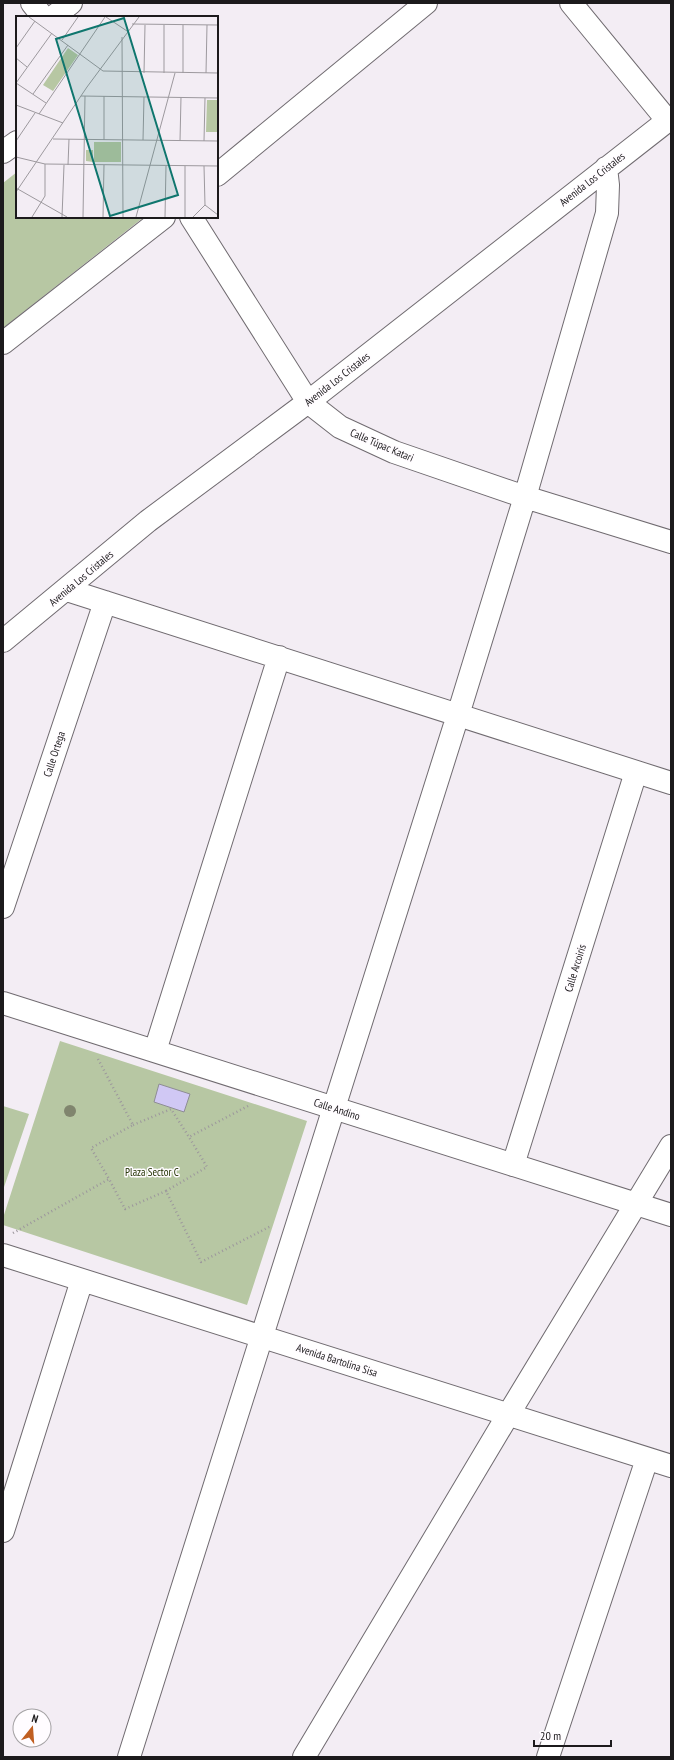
<svg xmlns="http://www.w3.org/2000/svg" width="674" height="1760" font-family="'PT Sans Narrow',sans-serif">
<style>
.green{fill:#b7c7a3}
.building{fill:#d0c8f4;stroke:#8e8d94}
.lines{fill:none;stroke-linecap:round;stroke-linejoin:round}
.street-casing{stroke:#706b70;stroke-width:24}
.path{stroke:#9c979c;stroke-width:2.5;stroke-dasharray:1 3;stroke-linecap:butt}
.street{stroke:#fff;stroke-width:22}
.tree{fill:#80856e}
.labels{text-anchor:middle;stroke-width:3;stroke-linejoin:round;paint-order:stroke}
.street-label{font-size:11px;fill:#1c1a1c;stroke:#fffcff}
.park-label{font-size:11px;fill:#213000;stroke:#fffcff}
.inset-road{fill:none;stroke:#9d999e;stroke-width:1}
.view{fill:#0f766e;fill-opacity:0.15;stroke:#0f766e;stroke-width:2}
.inset-edge{fill:none;stroke:#1c1a1c;stroke-width:2}
</style>
<rect width="100%" height="100%" fill="#f3edf4"/>
<path class="green" d="M17,172V217H144L3,328V183Z
M60,1041L307,1121L247,1305L3,1225V1218Z
M3,1106L29,1114L3,1190Z"/>
<path class="building" d="M159,1084L190,1094L184,1112L154,1102Z"/>
<g class="lines">
<g class="street-casing">
<path id="street" d="M32,3L43,17
M571,3L667,120
M53,17L71,3
M3,152L17,142
M217,175L426,3
M191,217L308,402L340,427L394,452L525,497L671,542
M3,343L164,217
M67,590L671,783
M3,641L148,521L308,402L671,118
M3,907L105,602
M3,1003L671,1215
M155,1051L279,657
M513,1165L636,772
M3,1255L671,1466
M3,1531L82,1280
M129,1757L458,715L525,497L607,213L608,185L606,168
M304,1757L508,1415L671,1146
M548,1757L647,1459"/>
</g>
<path class="path" d="M98,1059L133,1125L91,1148L109,1179
M248,1106L189,1137L207,1167L166,1191L201,1262L271,1226
M133,1125L171,1109L189,1137
M13,1233L109,1179L125,1209L166,1191"/>
<use href="#street" class="street"/>
</g>
<circle class="tree" cx="70" cy="1111" r="6"/>
<g class="labels">
<g class="street-label">
<text transform="translate(592 179) rotate(-38)" y="4">Avenida Los Cristales</text>
<text transform="translate(337 379) rotate(-38)" y="4">Avenida Los Cristales</text>
<text transform="translate(382 445) rotate(23)" y="4">Calle Túpac Katari</text>
<text transform="translate(81 578) rotate(-40)" y="4">Avenida Los Cristales</text>
<text transform="translate(54 754) rotate(-72)" y="4">Calle Ortega</text>
<text transform="translate(575 968) rotate(-73)" y="4">Calle Arcoiris</text>
<text transform="translate(337 1109) rotate(18)" y="4">Calle Andino</text>
<text transform="translate(337 1360) rotate(18)" y="4">Avenida Bartolina Sisa</text>
</g>
<g class="park-label">
<text x="152" y="1176">Plaza Sector C</text>
</g>
</g>
<g transform="translate(16 16)">
<rect width="202" height="202" fill="#f3edf4"/>
<path d="M52,32L62,39L37,75L27,69ZM191,84H202V116H190ZM78,126H105V146H78ZM70,134H77V146L70,145Z" fill="#b7c7a3"/>
<path class="inset-road" d="M13,1L87,55L202,57M90,1L111,15M116,8L202,9M106,21L107,201M46,24L62,1M0,32L19,5M0,42L11,51M128,57L129,9M148,57V9M167,57V9M190,57L191,9M0,67L36,17M0,67L30,87M17,78L52,29M65,80L202,82M0,89L47,107M23,98L89,1M37,123L202,125M88,124V80M127,124L128,81M0,125L19,97M164,125L165,81M188,125L189,82M0,141L29,148L202,150M52,149L53,123M0,172L51,201M0,176L71,71L123,1M189,189L202,199M16,201L29,180V148M46,201L48,149M67,201L69,80M87,201L88,149M120,201L159,57M149,201L150,150M169,201V150M177,201L189,189L188,150"/>
<path class="view" d="M108,2L162,179L94,200L40,23Z"/>
<rect width="202" height="202" class="inset-edge"/>
</g>
<rect width="674" height="1760" fill="none" stroke="#1c1a1c" stroke-width="8"/>
<g transform="translate(32 1728) rotate(17)"><circle r="19" fill="#fffcff" stroke="#a4a2a4"/>
<path d="M0-3L7 15L0 10L-7 15Z" fill="#c05e21"/>
<text y="-6" font-size="11" font-weight="bold" text-anchor="middle" fill="#1c1a1c">N</text>
</g>
<path d="M534 1740v6h77v-6" fill="none" stroke="#1c1a1c" stroke-width="2"/>
<text x="540" y="1740" font-size="12" fill="#1c1a1c" stroke="#fffcff" stroke-width="3" paint-order="stroke">20 m</text>
</svg>
